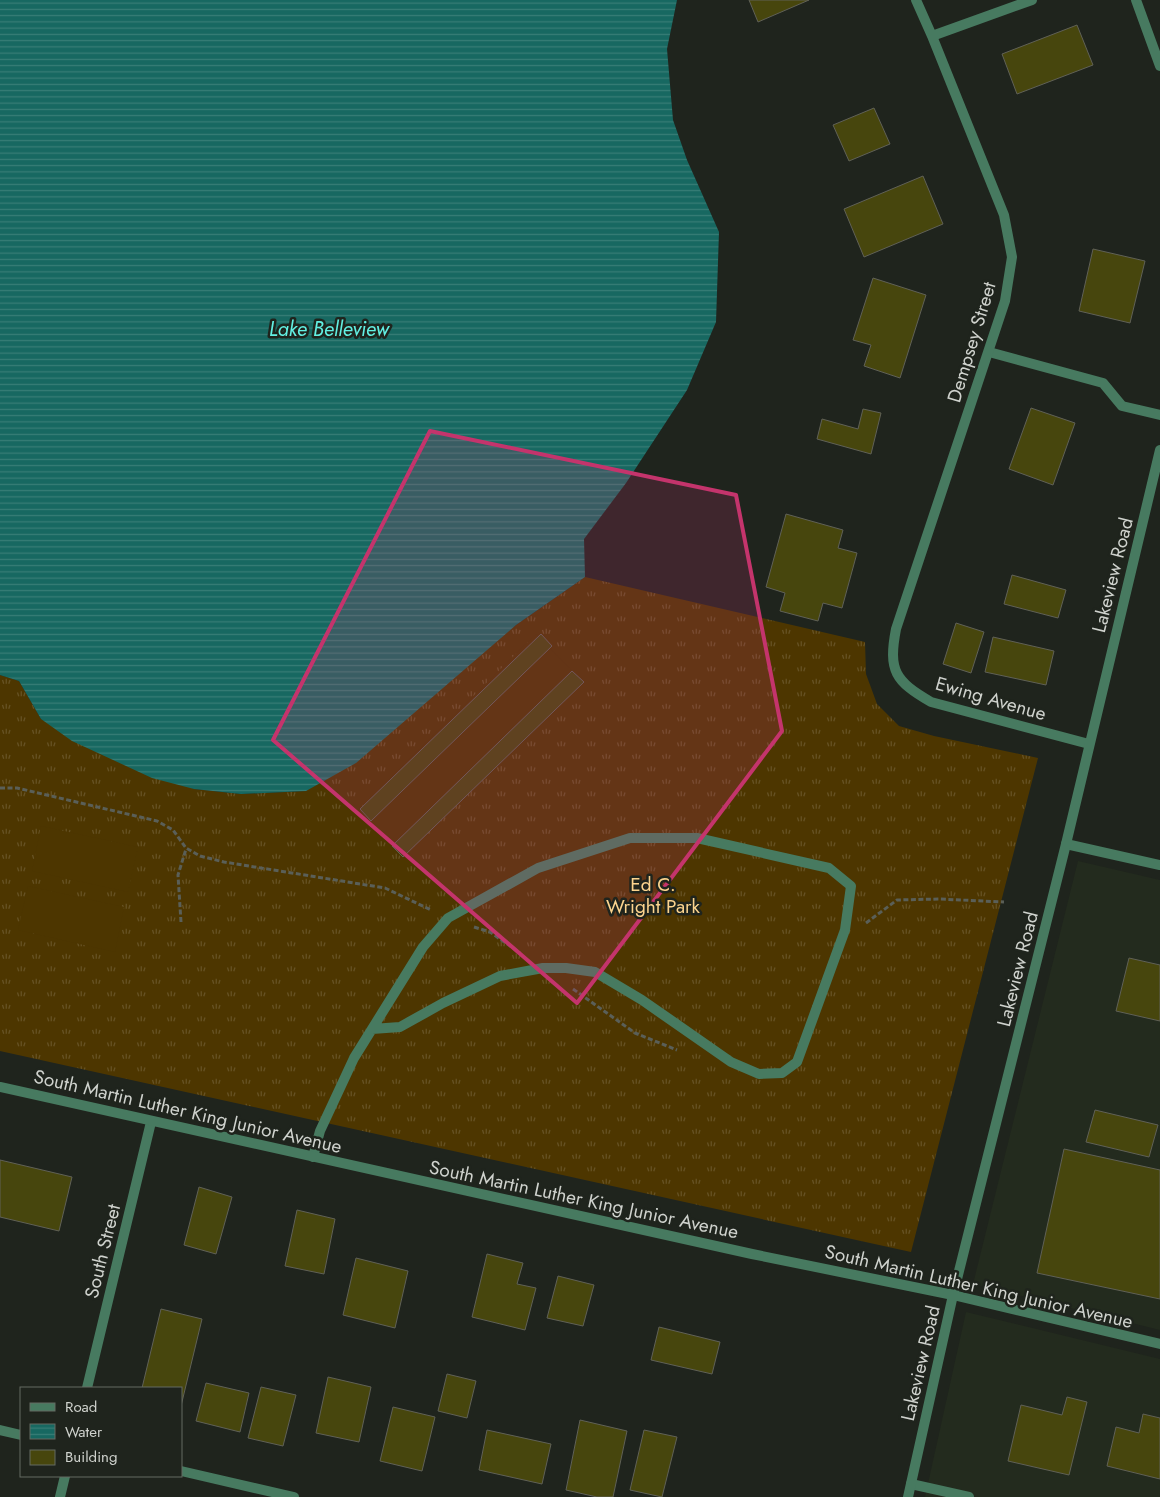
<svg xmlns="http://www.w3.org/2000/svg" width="1160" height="1497" font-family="Jost,sans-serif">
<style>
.built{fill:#232b1e}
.grass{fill:url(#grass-tufts)}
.pitch{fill:#4d3600}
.water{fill:url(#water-rules)}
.building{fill:#47460d;stroke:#606157}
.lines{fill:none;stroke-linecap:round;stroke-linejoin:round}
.path{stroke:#5a5f58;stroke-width:3;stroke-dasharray:5 2.5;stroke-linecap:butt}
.service{stroke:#477a60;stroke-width:10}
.minor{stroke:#477a60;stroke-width:10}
.tertiary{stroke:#477a60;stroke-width:10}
.marked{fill:#c4346c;fill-opacity:0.2;stroke:#c4346c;stroke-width:4;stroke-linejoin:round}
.labels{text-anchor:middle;stroke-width:5;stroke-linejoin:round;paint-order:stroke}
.street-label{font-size:19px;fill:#cfd2cd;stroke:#1f241d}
.park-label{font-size:19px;fill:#fcd48e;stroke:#1f241d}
.water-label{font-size:20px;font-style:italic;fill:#62f0e3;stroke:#1f241d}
</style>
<defs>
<pattern id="grass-tufts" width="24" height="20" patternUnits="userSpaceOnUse" patternTransform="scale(1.25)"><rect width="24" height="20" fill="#4d3600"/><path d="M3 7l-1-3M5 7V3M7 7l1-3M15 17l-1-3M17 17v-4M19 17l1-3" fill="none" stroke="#665224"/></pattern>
<pattern id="water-rules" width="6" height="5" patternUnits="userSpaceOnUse" patternTransform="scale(1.25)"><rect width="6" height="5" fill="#176861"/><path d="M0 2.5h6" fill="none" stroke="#387d76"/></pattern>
</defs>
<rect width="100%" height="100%" fill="#1f241d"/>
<path class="built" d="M1078,861L1160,880V1330L973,1284Z
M966,1312L1160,1359V1497H925Z"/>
<path class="grass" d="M585,577L865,642L866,674L877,704L899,726L934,736L1038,758L911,1252L0,1051V675L19,681L41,719L194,789L241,794L306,791L516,625Z"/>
<path class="pitch" d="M536,634L581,680L401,857L356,812Z
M41,826L138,847L128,892L32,871Z
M28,886L124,907L115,952L18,930Z"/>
<path class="water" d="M0,0H677L667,49L673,120L687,160L719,232L716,322L687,390L626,483L584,539L585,577L516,625L356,763L306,791L241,794L194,789L152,778L72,741L41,719L19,681L0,675Z"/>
<path class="building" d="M749,0H809L758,22Z
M1077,25L1093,65L1017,94L1002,54Z
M874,108L890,144L849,161L833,125Z
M923,176L943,224L864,257L844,209Z
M1093,249L1145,261L1130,323L1079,311Z
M873,278L926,295L900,378L864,366L871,345L853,340Z
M1031,408L1075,423L1053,485L1009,469Z
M863,409L881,413L871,454L817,439L822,419L858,429Z
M786,514L843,530L838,548L857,553L842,608L823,603L818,621L780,611L785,593L766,587Z
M1012,575L1066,590L1058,618L1004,604Z
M956,623L984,632L971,673L943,664Z
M541,634L552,646L371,821L360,809Z
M993,637L1054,651L1046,685L985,672Z
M572,671L584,682L403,857L392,846Z
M1129,958L1160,965V1021L1116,1011Z
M1095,1110L1158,1125L1149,1157L1086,1142Z
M1064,1149L1160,1170V1299L1037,1273Z
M0,1160L72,1177L59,1231L0,1217Z
M199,1187L232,1197L216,1254L184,1245Z
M297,1210L335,1219L324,1274L285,1266Z
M487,1254L523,1263L517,1284L536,1288L525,1330L472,1317Z
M356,1258L408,1271L395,1328L343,1315Z
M558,1276L594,1285L583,1326L547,1318Z
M161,1309L202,1319L181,1406V1388H142Z
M659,1327L720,1342L712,1374L651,1360Z
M447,1374L476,1381L467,1418L438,1411Z
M328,1377L371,1387L359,1442L316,1433Z
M206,1383L249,1393L240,1432L196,1421Z
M261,1387L296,1395L283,1446L248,1438Z
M1067,1397L1087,1402L1069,1475L1008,1461L1021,1405L1062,1415Z
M393,1407L435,1417L422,1471L380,1461Z
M1143,1414L1160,1418V1479L1107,1466L1116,1427L1139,1433Z
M580,1420L627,1431L613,1497H597L566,1490Z
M487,1430L551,1444L542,1484L479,1470Z
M644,1430L677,1437L662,1497L630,1490Z"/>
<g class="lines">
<path class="path" d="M0,788H17L157,821L173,830L186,848L200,856L224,862L385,888L431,910
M181,922L178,875L186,849
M866,923L897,900L939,899L1004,902
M474,927L490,932L520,953
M573,989L635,1033L677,1050"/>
<path class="service" d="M989,352L1103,383L1122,406L1160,415
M313,1157L320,1131L354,1058L423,947L448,918L538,868L630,838H697L829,868L851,886L845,930L797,1062L782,1073L759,1074L731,1062L642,1000L595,972L566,968H543L500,976L443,1003L400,1027L372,1029
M911,1484L969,1497"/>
<path class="minor" d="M916,0L932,36L1004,215L1012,257L1005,301L896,629C888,671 895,681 931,702L1089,744
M932,36L1032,0
M1066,844L1160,865
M87,1388L151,1122
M0,1430L21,1435
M181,1471L294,1497
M60,1497L65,1476"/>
<path class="tertiary" d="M1136,0L1160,66
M0,1087L752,1254L953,1295L1160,1344
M908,1497L953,1295L1066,844L1160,450"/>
</g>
<path class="marked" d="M430,431L736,495L782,731L577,1003L273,740Z"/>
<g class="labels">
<g class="street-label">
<text transform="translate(971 342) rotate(-73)" y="7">Dempsey Street</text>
<text transform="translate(1112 575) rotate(-76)" y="7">Lakeview Road</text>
<text transform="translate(991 698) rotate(16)" y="7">Ewing Avenue</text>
<text transform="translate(1017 969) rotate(-76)" y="7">Lakeview Road</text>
<text transform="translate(188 1111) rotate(13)" y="7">South Martin Luther King Junior Avenue</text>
<text transform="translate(584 1199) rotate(12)" y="7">South Martin Luther King Junior Avenue</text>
<text transform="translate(102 1251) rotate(-76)" y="7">South Street</text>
<text transform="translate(979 1286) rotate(13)" y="7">South Martin Luther King Junior Avenue</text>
<text transform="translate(920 1363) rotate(-77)" y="7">Lakeview Road</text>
</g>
<g class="park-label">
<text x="653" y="891">Ed C.<tspan x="653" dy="22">Wright Park</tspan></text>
</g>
<g class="water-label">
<text x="329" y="336">Lake Belleview</text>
</g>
</g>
<rect x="20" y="1387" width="162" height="90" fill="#1f241d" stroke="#656a63"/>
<rect x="30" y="1403" width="25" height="8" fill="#477a60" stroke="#656a63"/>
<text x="65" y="1412" font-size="15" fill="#cfd2cd">Road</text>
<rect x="30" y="1424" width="25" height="15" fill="url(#water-rules)" stroke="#656a63"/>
<text x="65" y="1437" font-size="15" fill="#cfd2cd">Water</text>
<rect x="30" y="1450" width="25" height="15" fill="#47460d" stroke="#656a63"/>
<text x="65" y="1462" font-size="15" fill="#cfd2cd">Building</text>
</svg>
